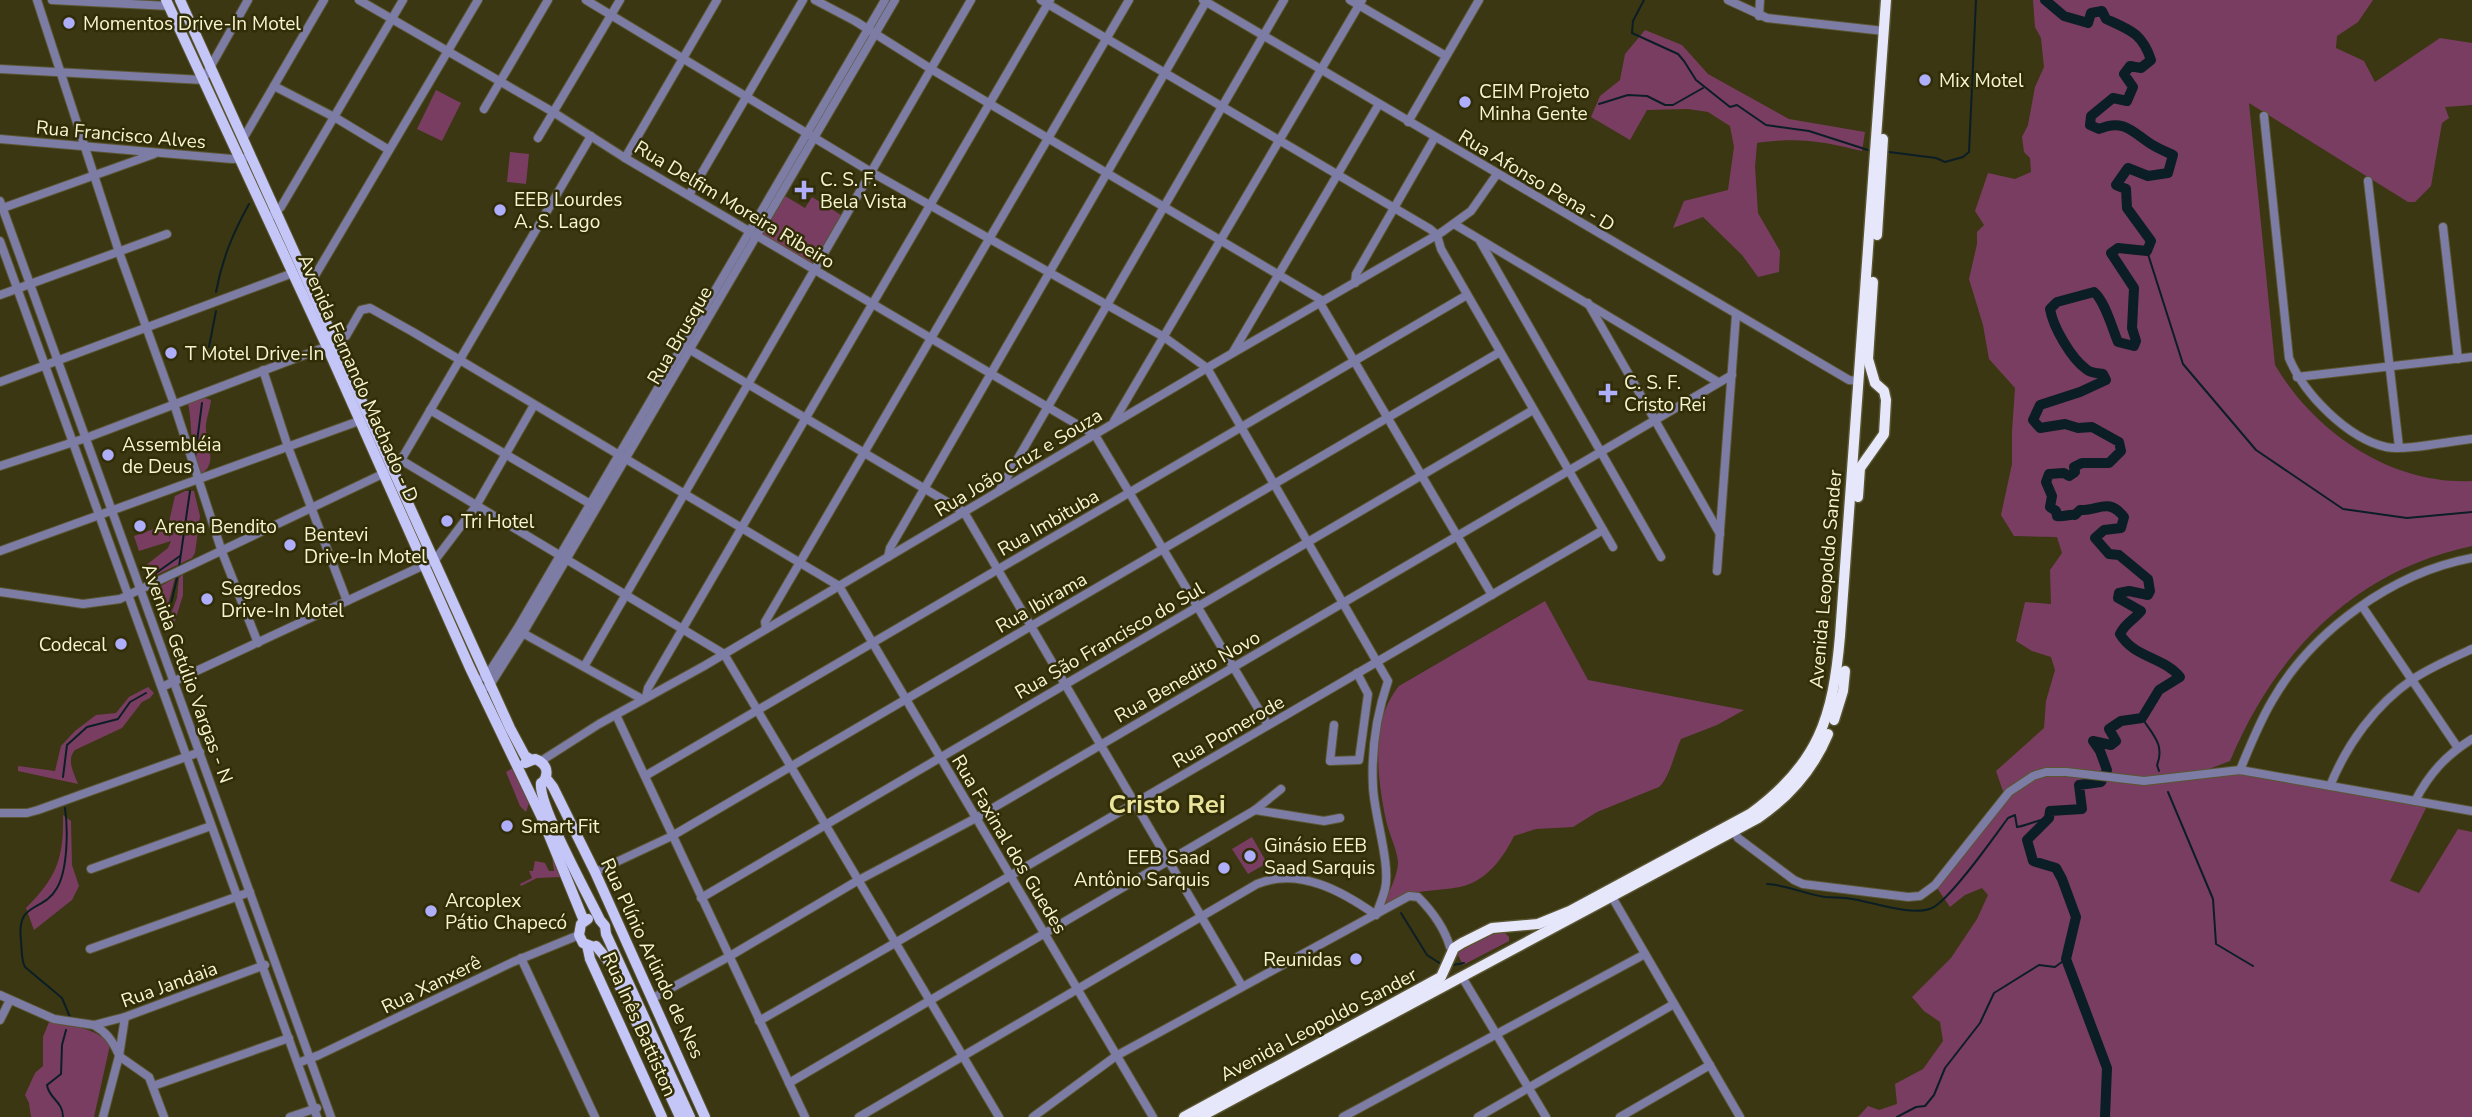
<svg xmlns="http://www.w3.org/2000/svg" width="2472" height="1117" font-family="'Nunito Sans',sans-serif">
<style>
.green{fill:#7a3d62}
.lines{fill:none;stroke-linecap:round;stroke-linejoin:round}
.stream{stroke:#0c1e25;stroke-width:2}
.river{stroke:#0c1e25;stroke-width:10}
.minor-casing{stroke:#595531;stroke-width:10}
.major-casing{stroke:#595531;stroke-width:12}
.highway-casing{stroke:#595531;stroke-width:13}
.minor{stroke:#7c7ca5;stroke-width:8}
.major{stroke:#c5c6f8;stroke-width:10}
.highway{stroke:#e6e7fb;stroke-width:10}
.poi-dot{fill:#afaefa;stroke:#312d06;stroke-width:2.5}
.labels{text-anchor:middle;stroke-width:5;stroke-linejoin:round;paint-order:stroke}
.poi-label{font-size:19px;fill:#f7f4d1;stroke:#312d06;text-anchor:start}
.street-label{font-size:19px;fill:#f7f4d1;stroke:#312d06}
.district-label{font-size:26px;font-weight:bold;fill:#eae49c;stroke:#312d06}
</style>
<rect width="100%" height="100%" fill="#3b3712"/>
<!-- green -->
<g class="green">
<path d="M2033,0H2373L2358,22L2337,36L2336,48L2364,61L2375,82L2440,38L2472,43V105L2445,107L2449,118L2442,123L2431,186L2415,202H2408L2249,103L2275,365C2315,433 2392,485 2472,481V546C2354,571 2276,652 2230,761L2196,774L2240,770L2428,804L2390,881L2419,893L2458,829L2472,832V1117H1858L1868,1106L1879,1110L1897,1104L1895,1084L1923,1069L1943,1041L1940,1022L1924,1011L1912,997L1951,958L1977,919L1988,895L1982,888L1965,895L1950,907L1935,885L2005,797L1996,771L2044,728L2046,701L2055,670L2051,657L2032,651L2016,641L2025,602L2051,604L2050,570L2062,553L2057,537L2014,536L2001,515L2012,464V432L2015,388L1989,359L1983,325L1969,279L1977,244V232L1984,225L1975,211L1988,173L2015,179L2031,172L2030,158L2024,152L2022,137L2028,125L2035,87L2044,67L2041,38L2035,27Z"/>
<path d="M1645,30L1682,45L1708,74L1789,119L1865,132L1862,151C1822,141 1798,137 1757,143L1755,167L1758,213L1780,251L1779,272L1758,277L1742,255L1703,217L1673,228L1684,201L1728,190L1734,147L1730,126L1708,112L1688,109L1647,110L1630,140L1591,117L1600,96L1620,80L1625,54Z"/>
<polygon points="436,90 461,103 442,141 417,129"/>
<polygon points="510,152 529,154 526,184 507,182"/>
<polygon points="785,196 805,208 812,197 841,215 812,264 762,235"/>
<path d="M205,398L211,400C210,410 205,421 206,430C207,445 218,464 201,474C189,453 193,427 188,403Z"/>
<polygon points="185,491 194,491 200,516 195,553 192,558 148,579 145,566 168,548 171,541 139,551 134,536 165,525 170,539 169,522 175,496"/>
<polygon points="183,574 183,595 174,624 164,624 152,591 175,578 164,619 168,622 177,598 179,578"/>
<path d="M1545,601L1588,680L1744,710L1717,725L1681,739C1674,754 1670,777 1659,787L1597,812L1573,827L1536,829L1514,836C1503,858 1487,881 1460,887C1435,892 1408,888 1386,905L1384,903C1389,892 1398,875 1398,862C1397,849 1389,834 1386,820C1377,777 1370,721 1399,686Z"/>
<path d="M148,687L154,693L150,698L142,702L122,728L75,750C66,760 74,773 78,784L18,771V766L55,771L61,746L75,731L96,715L116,713L129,697Z"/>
<polygon points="513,768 529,803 526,812 520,806 506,772"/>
<path d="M63,815L71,821L72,865L79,886L72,900L34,930L26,908C56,878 64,859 63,815Z"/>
<polygon points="1252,837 1267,863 1248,874 1232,849"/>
<polygon points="552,858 562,877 537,878 521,886 520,884 532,878 529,871 533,871 535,861 545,863 549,871 554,871"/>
<path d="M1503,931L1509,937V941L1463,965L1457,953C1470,941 1486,934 1503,931Z"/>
<path d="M49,1022C71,1027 95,1026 110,1045L94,1117H31L29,1103L25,1095L35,1073L43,1066V1037Z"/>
</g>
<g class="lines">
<!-- stream -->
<g class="stream">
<polyline points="1644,0 1633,21 1632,33 1678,54 1684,61 1696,80 1730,107 1737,105 1766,125 1809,131 1868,150"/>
<polyline points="1599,104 1628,95 1647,96 1665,105 1673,105 1703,88"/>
<polyline points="1889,152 1936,158 1945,162 1963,157 1969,152 1976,0"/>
<polyline points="2147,251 2183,364 2256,450 2343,509 2407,518 2472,512"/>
<path d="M216,292C222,259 233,233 249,204"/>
<polyline points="209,347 216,311"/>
<polyline points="195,457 202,403"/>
<polyline points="179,567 190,491"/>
<polyline points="149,578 180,556"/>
<polyline points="167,621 177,578"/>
<path d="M2142,718C2153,735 2165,745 2157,765L2159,771"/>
<polyline points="63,777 67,745 87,727 118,719 130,702 146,693"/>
<polyline points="2168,792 2213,899 2216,944 2253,966"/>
<path d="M65,808C68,829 68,869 57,888C43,913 16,900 21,941C22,950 21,960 25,967L62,998L70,1017"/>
<path d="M1767,884C1787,885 1805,894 1825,897C1834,898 1843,897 1852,899C1873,902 1912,917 1932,908C1950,900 1994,837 2008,818L2015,815L2017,827C2029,825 2037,820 2049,818"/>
<polyline points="1401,913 1427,955 1441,964"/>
<polyline points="1453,965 1464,963"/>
<path d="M63,1117C63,1101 49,1099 47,1085L61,1074L62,1045L66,1030"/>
<polyline points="1897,1117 1916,1107 1925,1106 1934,1095 1945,1068 1980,1023 1994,993 2039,965 2055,967 2066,959"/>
</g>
<!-- river -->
<path class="river" d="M2045,0L2064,16L2088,23L2091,13L2102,11L2106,19C2130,30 2142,33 2151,60L2141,68L2130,66L2124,74L2133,87L2127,101L2113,98L2091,116L2090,125L2099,129C2122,119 2131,130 2148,142C2156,148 2165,151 2173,155L2168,173L2148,176L2128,168L2116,185L2126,189L2127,208L2151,241L2147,251L2118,248L2111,253L2134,288L2132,328L2136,341L2134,346L2118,342C2112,328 2105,301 2094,292L2057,302L2050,309C2053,327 2071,358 2086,369C2090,373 2097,373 2103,374L2106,380L2080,392L2040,405L2033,420L2040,428L2065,424L2078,428L2092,427L2119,442L2121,451L2109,463H2082L2074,467L2075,472L2069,476L2064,473L2049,474L2046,482L2052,496L2050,507L2056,511L2057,516C2064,517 2069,514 2075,515L2080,510C2099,511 2108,497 2124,517L2121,528L2104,530L2095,538L2109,554L2119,555L2148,579L2150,591L2148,595L2129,591L2119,593L2118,598L2141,611C2134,620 2125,623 2120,634C2134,658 2164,657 2180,677L2159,690L2142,718L2121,721L2109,729L2116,741L2111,745L2093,741L2100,751L2107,770L2101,782L2079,785L2082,809L2050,811L2049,818L2027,840L2033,861L2056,868L2062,879L2076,917L2066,959L2107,1068L2105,1117"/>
<!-- minor casing -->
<g class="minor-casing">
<g id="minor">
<polyline points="37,0 119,252 174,404 222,552 258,643"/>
<polyline points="52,0 169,6"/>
<polyline points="359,0 553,112 625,158 1095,435 1268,725"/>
<path d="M586,0L871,172L1164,337L1207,368L1388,681C1376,716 1371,750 1373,787C1374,815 1391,864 1385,889C1383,898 1379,906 1376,915"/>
<polyline points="815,0 855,21 931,69 1323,301"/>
<polyline points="1041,0 1430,229 1437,235"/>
<polyline points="1203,0 1849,380 1858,381"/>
<polyline points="1350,0 1446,56"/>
<polyline points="1728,0 1767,18 1884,31"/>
<polyline points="1759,16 1760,0"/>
<polyline points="0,69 203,80 248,0"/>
<polyline points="274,86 336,118 389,150"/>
<polyline points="484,109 548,0"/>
<path d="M2264,116L2289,358C2304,394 2347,438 2386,447C2406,451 2450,441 2472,439"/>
<polyline points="1408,122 1479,0"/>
<polyline points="538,138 620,0"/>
<polyline points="0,139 232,159 244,158"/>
<polyline points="243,139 324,0"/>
<polyline points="625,158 717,0"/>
<polyline points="2368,181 2399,447"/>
<polyline points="689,195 803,0"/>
<polyline points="0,201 331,1117"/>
<polyline points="0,209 154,154"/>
<polyline points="272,215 281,207 403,0"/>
<polyline points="1454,224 1718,382"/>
<polyline points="2443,227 2458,359"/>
<polyline points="1437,235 1441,249 1613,547"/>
<polyline points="0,241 317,1117"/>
<polyline points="1480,241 1661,557"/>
<polyline points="1355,283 1356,274 1435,137"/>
<polyline points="310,284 478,0"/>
<polyline points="0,295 167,234"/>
<polyline points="1320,303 1492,595"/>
<polyline points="1588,303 1720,534"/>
<polyline points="682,345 964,512 1242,986"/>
<polyline points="1233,352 1379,104"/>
<polyline points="263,370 288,447 347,601"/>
<polyline points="2297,377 2472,357"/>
<polyline points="0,382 293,273"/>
<polyline points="430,410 592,505"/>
<polyline points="1114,421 1362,0"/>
<polyline points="401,460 724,654 999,1117"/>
<polyline points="0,466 86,438 336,343 346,336 361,310 370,308 413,332 839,586 1153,1117"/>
<polyline points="999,491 1284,0"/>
<polyline points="0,551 359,421"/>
<polyline points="888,557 890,548 1207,0"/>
<polyline points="1717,571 1736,315"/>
<polyline points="0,592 83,604 120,599 393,469 401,460 591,136"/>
<polyline points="2362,606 2458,748"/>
<polyline points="766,629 765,622 1129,0"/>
<polyline points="519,631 642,699"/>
<polyline points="585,665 971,0"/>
<polyline points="483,677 490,671 517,629 885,0"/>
<polyline points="162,687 435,560 476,506 534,405"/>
<polyline points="487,687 490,685 523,633 895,0"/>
<polyline points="646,697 648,688 1050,0"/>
<polyline points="616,715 805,1117"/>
<polyline points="1334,725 1330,761 1359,760 1368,694 1357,673"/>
<polyline points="541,761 599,724 704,666 1207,368 1442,232 1471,211 1497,174"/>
<path d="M2240,770C2250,746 2259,723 2272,701C2312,631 2392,573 2472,558"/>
<polyline points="645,776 1467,295"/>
<path d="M2330,786C2347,744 2375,705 2413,679C2431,667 2452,658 2472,649"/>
<path d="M2415,801C2429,774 2446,755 2472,739"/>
<polyline points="1255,810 1324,821 1340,818"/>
<polyline points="0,813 27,813 38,810 200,752"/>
<polyline points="1734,832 1738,838 1794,880 1803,884 1908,897 1920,896 1935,885 2009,792 2033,776 2046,772 2066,772 2144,781 2240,770 2472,811"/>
<polyline points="91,869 211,826"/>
<polyline points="595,872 672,836 1500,352"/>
<polyline points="1612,897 1740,1117"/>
<polyline points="701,898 1533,410"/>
<polyline points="90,949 250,892"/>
<polyline points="521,958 595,1117"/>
<polyline points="1462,977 1546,1117"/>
<polyline points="0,995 54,1019 94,1025 125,1017 265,965"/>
<polyline points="653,998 730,956 857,881 976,818 1732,375"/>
<polyline points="0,1020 10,1000"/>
<polyline points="759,1021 895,943 1603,530"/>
<path d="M94,1025C106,1032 112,1040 118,1053"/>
<polyline points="119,1056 149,1077 164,1117"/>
<polyline points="298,1063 319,1055 513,962 579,935"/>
<polyline points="789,1083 1255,810 1281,789"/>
<polyline points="153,1086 289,1038"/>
<polyline points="103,1117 119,1056 125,1017"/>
<polyline points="290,1117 317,1108"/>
<path d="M859,1117L1257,884C1299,867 1342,891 1376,915"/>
<path d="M1033,1117L1116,1056L1409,896L1418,897C1432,911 1444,927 1450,947L1454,948"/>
<polyline points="1343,1117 1645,954"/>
<polyline points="1478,1117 1674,1004"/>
<polyline points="1620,1117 1710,1065"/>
</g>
</g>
<!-- major casing -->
<g class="major-casing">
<g id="major">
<polyline points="166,0 327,347 470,668 542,818 584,921"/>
<polyline points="180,0 510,728 525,756 530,759"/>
<path d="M525,763L535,759C546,763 550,772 543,782"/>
<polyline points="546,778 553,787 595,872 705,1117"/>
<path d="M541,783C538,805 588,895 600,920L605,926L606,934L690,1117"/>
<polyline points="588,919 581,924 579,935 583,943 591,946"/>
<polyline points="587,945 590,959 662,1117"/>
<polyline points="596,946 607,959 680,1117"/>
</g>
</g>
<!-- highway casing -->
<g class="highway-casing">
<g id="highway">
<polyline points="1877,235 1883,139"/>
<polyline points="1858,497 1860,468 1884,434 1886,400 1884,391 1875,383 1868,359 1873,282"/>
<polyline points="1834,720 1843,691 1845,671"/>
<path d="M1184,1117L1441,977L1454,948L1462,943L1492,928L1538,924L1570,911L1750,814C1819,764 1833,717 1840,636L1886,0"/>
<path d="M1200,1117L1758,818C1789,797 1813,770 1828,734"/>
</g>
</g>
<!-- minor -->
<use href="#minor" class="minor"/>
<!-- major -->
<use href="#major" class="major"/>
<!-- highway -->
<use href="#highway" class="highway"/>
</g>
<!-- markers -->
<g class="poi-dot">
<circle cx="69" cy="23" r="7"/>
<circle cx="1925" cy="80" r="7"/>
<circle cx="1465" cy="102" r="7"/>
<path d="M800.5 179.5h7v7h7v7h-7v7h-7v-7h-7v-7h7z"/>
<circle cx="500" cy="210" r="7"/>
<circle cx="171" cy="353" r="7"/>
<path d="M1604.5 382.5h7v7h7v7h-7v7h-7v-7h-7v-7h7z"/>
<circle cx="108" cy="455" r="7"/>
<circle cx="447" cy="521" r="7"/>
<circle cx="140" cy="526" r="7"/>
<circle cx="290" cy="545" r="7"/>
<circle cx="207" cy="599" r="7"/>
<circle cx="121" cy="644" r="7"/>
<circle cx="507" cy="826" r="7"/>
<circle cx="1250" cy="856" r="7"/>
<circle cx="1224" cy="868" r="7"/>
<circle cx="431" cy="911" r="7"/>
<circle cx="1356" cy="959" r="7"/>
</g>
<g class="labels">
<!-- poi labels -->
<g class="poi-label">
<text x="83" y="30">Momentos Drive-In Motel</text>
<text x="1939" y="87">Mix Motel</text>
<text x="1479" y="98">CEIM Projeto<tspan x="1479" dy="22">Minha Gente</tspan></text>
<text x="820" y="186">C. S. F.<tspan x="820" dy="22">Bela Vista</tspan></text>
<text x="514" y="206">EEB Lourdes<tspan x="514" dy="22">A. S. Lago</tspan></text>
<text x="185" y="360">T Motel Drive-In</text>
<text x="1624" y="389">C. S. F.<tspan x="1624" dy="22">Cristo Rei</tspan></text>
<text x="122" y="451">Assembléia<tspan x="122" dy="22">de Deus</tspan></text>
<text x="461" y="528">Tri Hotel</text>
<text x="154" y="533">Arena Bendito</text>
<text x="304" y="541">Bentevi<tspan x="304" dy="22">Drive-In Motel</tspan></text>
<text x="221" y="595">Segredos<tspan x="221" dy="22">Drive-In Motel</tspan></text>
<text x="107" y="651" text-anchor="end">Codecal</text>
<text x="521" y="833">Smart Fit</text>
<text x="1264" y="852">Ginásio EEB<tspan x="1264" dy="22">Saad Sarquis</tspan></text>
<text x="1210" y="864" text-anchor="end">EEB Saad<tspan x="1210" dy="22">Antônio Sarquis</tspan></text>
<text x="445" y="907">Arcoplex<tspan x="445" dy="22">Pátio Chapecó</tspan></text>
<text x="1342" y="966" text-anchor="end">Reunidas</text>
</g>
<!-- street labels -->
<g class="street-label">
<text transform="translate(121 134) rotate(5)" y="7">Rua Francisco Alves</text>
<text transform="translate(1537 180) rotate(31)" y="7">Rua Afonso Pena - D</text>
<text transform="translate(735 204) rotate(31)" y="7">Rua Delfim Moreira Ribeiro</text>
<text transform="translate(679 335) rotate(-60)" y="7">Rua Brusque</text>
<text transform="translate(359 378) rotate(66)" y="7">Avenida Fernando Machado - D</text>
<text transform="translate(1018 462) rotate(-31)" y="7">Rua João Cruz e Souza</text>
<text transform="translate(1048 522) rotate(-30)" y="7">Rua Imbituba</text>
<text transform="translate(1825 579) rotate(-85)" y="7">Avenida Leopoldo Sander</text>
<text transform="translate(1041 602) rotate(-30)" y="7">Rua Ibirama</text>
<text transform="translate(1109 640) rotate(-30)" y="7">Rua São Francisco do Sul</text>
<text transform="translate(188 673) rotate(70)" y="7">Avenida Getúlio Vargas - N</text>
<text transform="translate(1187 676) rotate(-30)" y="7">Rua Benedito Novo</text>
<text transform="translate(1228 731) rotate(-30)" y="7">Rua Pomerode</text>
<text transform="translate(1010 844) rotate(59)" y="7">Rua Faxinal dos Guedes</text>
<text transform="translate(653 958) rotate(65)" y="7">Rua Plínio Arlindo de Nes</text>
<text transform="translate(169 984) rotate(-20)" y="7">Rua Jandaia</text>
<text transform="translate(431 984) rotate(-26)" y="7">Rua Xanxerê</text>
<text transform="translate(640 1024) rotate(66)" y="7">Rua Inês Battiston</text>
<text transform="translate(1318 1024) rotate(-28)" y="7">Avenida Leopoldo Sander</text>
</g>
<!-- district labels -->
<g class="district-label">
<text x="1167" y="813">Cristo Rei</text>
</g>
</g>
</svg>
